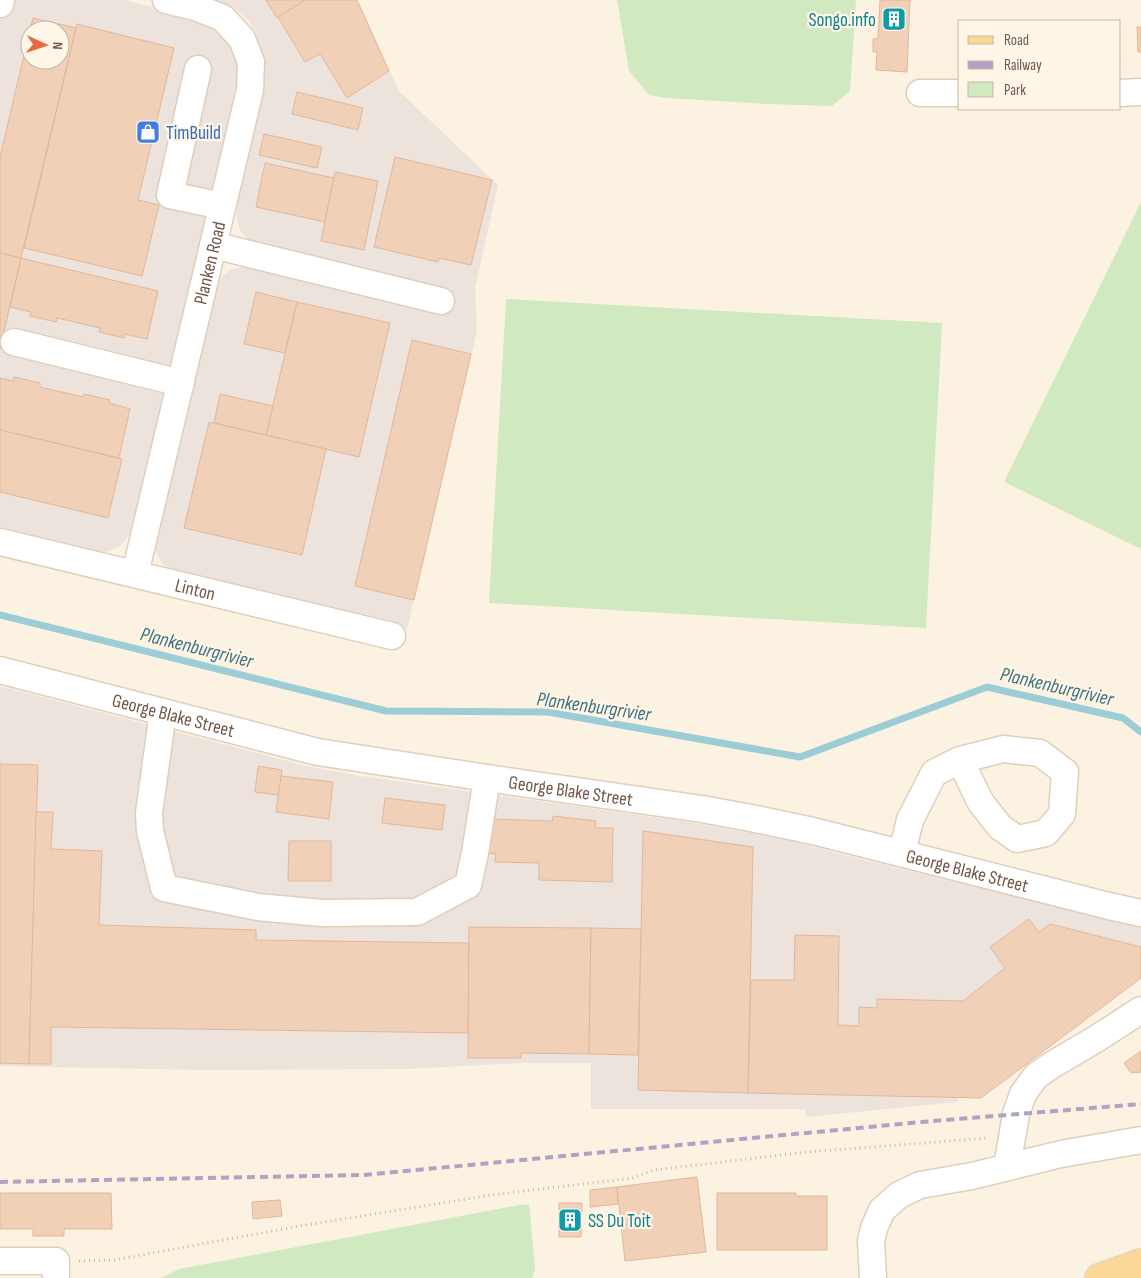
<svg xmlns="http://www.w3.org/2000/svg" width="1141" height="1278" font-family="'Sofia Sans Condensed',sans-serif">
<style>
.industrial{fill:#ebe3dc;fill-rule:evenodd}
.green{fill:#d0e9c0}
.lines{fill:none;stroke-linecap:round;stroke-linejoin:round}
.stream{stroke:#9ccdd7;stroke-width:7}
.building{fill:#f1d0b8;stroke:#e4b699}
.minor-casing{stroke:#e0cebd;stroke-width:29}
.major-casing{stroke:#dbd4cf;stroke-width:30}
.path{stroke:#d6b39c;stroke-width:3;stroke-dasharray:1 4;stroke-linecap:butt}
.minor{stroke:#fff;stroke-width:26}
.major{stroke:#fbd798;stroke-width:28}
.rail{stroke:#b4a0c5;stroke-width:4;stroke-dasharray:8 5;stroke-linecap:butt}
.labels{text-anchor:middle;stroke-width:4.5;stroke-linejoin:round;paint-order:stroke}
.culture-label{font-size:19px;fill:#0d838f;stroke:#fff6e7;text-anchor:end}
.shop-label{font-size:19px;fill:#366cbe;stroke:#fff6e7;text-anchor:start}
.street-label{font-size:19px;fill:#735848;stroke:#fff6e7}
.water-label{font-size:20px;font-style:italic;fill:#3f7480;stroke:#fff6e7}
</style>
<rect width="100%" height="100%" fill="#fcf2e1"/>
<!-- industrial -->
<g class="industrial">
<path d="M0,0H124L202,19L213,23L234,46L238,63L239,70L237,90L133,528L126,539L119,547L109,551L102,552L90,551L0,530ZM30,30H60V60H30Z"/>
<polygon points="206,0 357,0 399,91 498,185 475,288 477,331 407,629 173,572 161,562 155,548 155,540 217,284 224,275 231,270 242,267 252,267 259,246 248,240 241,232 237,220 236,208 242,169 263,65 260,45 255,31 246,18 232,6"/>
<polygon points="0,686 307,766 354,775 681,821 776,837 860,859 1141,928 1141,978 957,1097 957,1102 806,1117 805,1109 591,1109 591,1063 520,1063 408,1069 203,1070 0,1066"/>
</g>
<!-- green -->
<g class="green">
<polygon points="617,0 856,0 850,91 832,106 767,104 667,98 649,95 629,71"/>
<polygon points="1141,202 1141,549 1004,482"/>
<polygon points="506,299 942,323 926,628 489,603"/>
<polygon points="525,1204 529,1205 530,1212 535,1269 532,1278 161,1278 179,1269"/>
</g>
<g class="lines">
<!-- stream -->
<polyline class="stream" points="0,615 386,711 548,712 800,757 987,687 1123,718 1141,732"/>
</g>
<!-- building -->
<g class="building">
<polygon points="266,0 305,0 277,18"/>
<polygon points="305,0 357,0 389,71 347,98 320,54 305,62 278,17"/>
<polygon points="880,0 910,0 907,72 876,70 877,52 873,52 873,39 878,38"/>
<polygon points="33,18 76,28 21,258 0,253 0,157 30,30 30,60 60,60 60,30 30,30"/>
<polygon points="77,24 174,48 138,200 159,205 142,276 24,248"/>
<polygon points="1137,27 1141,27 1141,52 1138,52"/>
<polygon points="297,92 363,108 358,130 292,114"/>
<polygon points="264,134 322,147 317,168 259,155"/>
<polygon points="395,157 492,180 471,265 439,258 438,262 374,247"/>
<polygon points="265,163 334,178 325,222 256,207"/>
<polygon points="335,172 378,181 364,250 321,241"/>
<polygon points="0,253 21,258 0,349"/>
<polygon points="21,258 158,291 147,339 125,334 124,338 99,332 100,328 57,318 56,322 30,316 31,312 10,307"/>
<polygon points="256,292 297,302 285,353 244,344"/>
<polygon points="297,302 390,323 359,457 266,435"/>
<polygon points="412,340 471,354 414,600 355,586"/>
<polygon points="14,377 40,383 40,387 83,397 84,394 110,400 109,403 130,409 119,458 0,430 0,378 13,381"/>
<polygon points="220,394 273,406 266,435 214,423"/>
<polygon points="209,422 326,449 302,555 184,528"/>
<polygon points="0,430 122,459 108,518 0,492"/>
<polygon points="0,764 38,765 29,1064 0,1063"/>
<polygon points="258,766 282,770 279,795 255,792"/>
<polygon points="281,776 333,782 329,819 276,812"/>
<polygon points="385,798 445,805 442,830 382,823"/>
<polygon points="36,812 53,812 51,849 102,851 99,925 256,930 256,940 469,943 468,1033 51,1027 51,1064 29,1064"/>
<polygon points="553,816 596,821 595,828 613,828 612,882 539,880 539,863 495,862 496,854 487,853 490,819 552,821"/>
<polygon points="643,831 753,847 748,1093 638,1090"/>
<polygon points="289,841 331,841 331,881 288,881"/>
<polygon points="1029,919 1039,932 1050,924 1141,947 1141,978 981,1098 748,1093 751,980 794,980 795,935 839,936 838,1025 859,1026 859,1007 877,1008 877,999 963,1001 1005,968 990,947"/>
<polygon points="469,927 591,928 589,1054 521,1053 521,1058 468,1058"/>
<polygon points="591,928 641,929 638,1055 589,1054"/>
<polygon points="1141,1051 1141,1072 1131,1073 1124,1063"/>
<polygon points="697,1177 706,1252 625,1261 617,1187"/>
<polygon points="617,1187 618,1204 590,1207 590,1190"/>
<polygon points="0,1193 111,1193 112,1229 64,1229 64,1236 33,1236 33,1229 0,1229"/>
<polygon points="717,1193 796,1193 796,1196 827,1196 827,1250 717,1250"/>
<polygon points="280,1200 282,1216 253,1219 252,1202"/>
<polygon points="559,1203 582,1203 581,1237 559,1237"/>
</g>
<g class="lines">
<!-- minor casing -->
<g class="minor-casing">
<g id="minor">
<polyline points="0,4 1,0"/>
<polyline points="198,69 170,195 222,206"/>
<polyline points="920,93 960,93"/>
<polyline points="1120,93 1141,92"/>
<polyline points="213,245 441,301"/>
<polyline points="14,342 181,383"/>
<path id="s1" d="M0,542L392,636"/>
<path id="s2" d="M135,574L250,90L251,62L242,39L223,18L195,7L166,0"/>
<path id="s3" d="M0,670L318,752L487,778L702,809L751,818L813,831L1109,906L1141,913"/>
<polyline points="163,712 149,813 150,831 164,888 258,907 322,913 417,912 468,885 475,853 487,778"/>
<polyline points="902,853 910,820 934,773 960,760 1003,749 1040,753 1065,772 1062,814 1046,833 1017,839 1000,827 981,803 960,760"/>
<polyline points="1007,1167 1016,1114 1023,1094 1036,1076 1052,1065 1096,1039 1141,1010"/>
<polyline points="0,1261 56,1261 56,1278"/>
<polyline points="873,1278 871,1241 874,1228 882,1210 899,1195 920,1185 972,1176 1061,1154 1141,1140"/>
</g>
</g>
<!-- major casing -->
<g class="major-casing">
<polyline id="major" points="1099,1278 1141,1263"/>
</g>
<!-- path -->
<polyline class="path" points="79,1261 114,1260 300,1226 491,1195 633,1178 654,1170 807,1152 988,1138"/>
<!-- minor -->
<use href="#minor" class="minor"/>
<!-- major -->
<use href="#major" class="major"/>
<!-- rail -->
<polyline class="rail" points="0,1182 364,1175 921,1122 1141,1104"/>
</g>
<!-- icons -->
<defs>
<g id="building-square" transform="scale(1.25)"><rect x="-9" y="-9" width="18" height="18" rx="4" fill="#0f9aa8" stroke="#fff6e7"/><path d="M-4-6H4V6H1V3H-1V6H-4ZM-2.5-4.3h1.7v1.8h-1.7ZM.8-4.3h1.7v1.8H.8ZM-2.5-1h1.7V.8h-1.7ZM.8-1h1.7V.8H.8Z" fill="#fff"/></g>
<g id="shop-square" transform="scale(1.25)"><rect x="-9" y="-9" width="18" height="18" rx="4" fill="#3f7fe0" stroke="#fff6e7"/><path d="M-5-2.5h2.3a2.7 3.5 0 0 1 5.4 0H5L5.5 6h-11ZM-1.5-2.5h3a1.5 2.3 0 0 0-3 0Z" fill="#fff"/></g>
</defs>
<g fill-rule="evenodd">
<use href="#building-square" x="894" y="19"/>
<use href="#shop-square" x="148" y="132"/>
<use href="#building-square" x="570" y="1220"/>
</g>
<g class="labels">
<!-- culture labels -->
<g class="culture-label">
<text x="876" y="26">Songo.info</text>
<text x="588" y="1227" text-anchor="start">SS Du Toit</text>
</g>
<!-- shop labels -->
<g class="shop-label">
<text x="166" y="139">TimBuild</text>
</g>
<!-- street labels -->
<g class="street-label">
<text dy="7" stroke="none"><textPath href="#s2" startOffset="320">Planken Road</textPath></text>
<text dy="7" stroke="none"><textPath href="#s1" startOffset="201">Linton</textPath></text>
<text dy="7" stroke="none"><textPath href="#s3" startOffset="179">George Blake Street</textPath></text>
<text dy="7" stroke="none"><textPath href="#s3" startOffset="584">George Blake Street</textPath></text>
<text dy="7" stroke="none"><textPath href="#s3" startOffset="989">George Blake Street</textPath></text>
</g>
<!-- water labels -->
<g class="water-label">
<text transform="translate(197 647) rotate(14)" y="7">Plankenburgrivier</text>
<text transform="translate(1057 686) rotate(13)" y="7">Plankenburgrivier</text>
<text transform="translate(594 706) rotate(8)" y="7">Plankenburgrivier</text>
</g>
</g>
<!-- legend -->
<rect x="958" y="20" width="162" height="90" fill="#fff6e7" stroke="#c7b7a7"/>
<rect x="968" y="36" width="25" height="8" fill="#fbd798" stroke="#c7b7a7"/>
<text x="1004" y="45" font-size="15" fill="#735848">Road</text>
<rect x="968" y="61" width="25" height="8" fill="#b4a0c5" stroke="#c7b7a7"/>
<text x="1004" y="70" font-size="15" fill="#735848">Railway</text>
<rect x="968" y="82" width="25" height="15" fill="#d0e9c0" stroke="#c7b7a7"/>
<text x="1004" y="95" font-size="15" fill="#735848">Park</text>
<!-- north arrow -->
<g transform="translate(45 45) rotate(93)"><circle r="24" fill="#fff6e7" stroke="#c7b7a7"/>
<path d="M0-4L9 19L0 12L-9 19Z" fill="#e76a45"/>
<text y="-8" font-size="14" font-weight="bold" text-anchor="middle" fill="#735848">N</text>
</g>
</svg>
